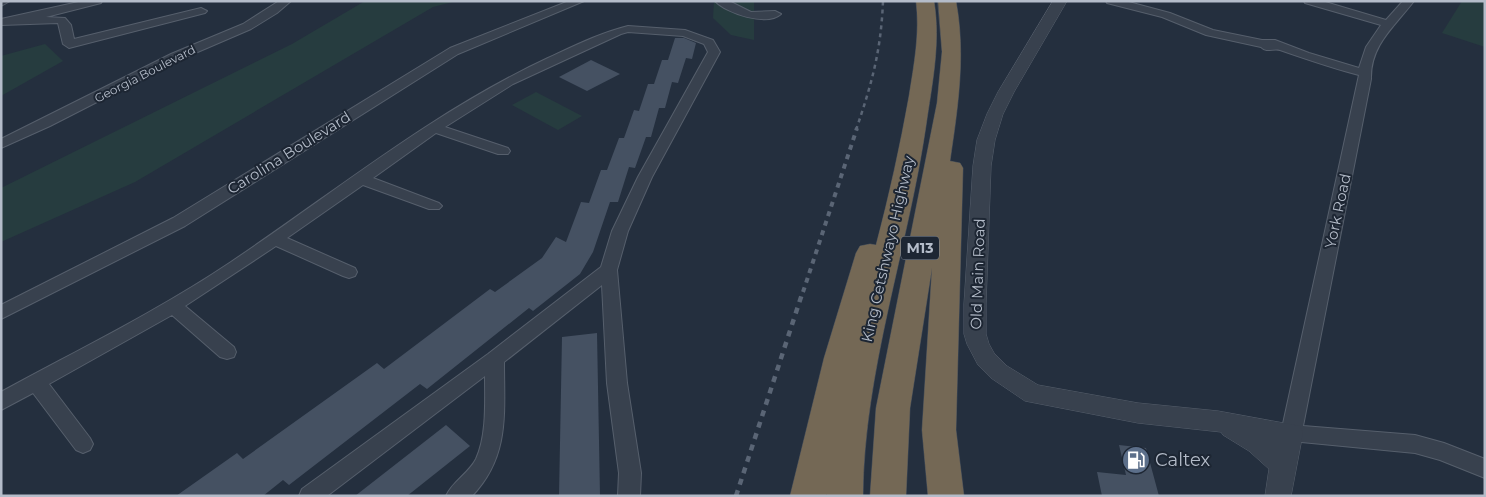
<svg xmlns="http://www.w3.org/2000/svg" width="1486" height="497" font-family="Montserrat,sans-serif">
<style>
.green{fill:#263c3f}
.building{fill:#455162}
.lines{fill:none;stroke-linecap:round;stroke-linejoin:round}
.minor-casing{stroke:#565f6c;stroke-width:2}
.tertiary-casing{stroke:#565f6c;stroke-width:1}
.motorway-casing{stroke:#434c59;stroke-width:1}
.minor{fill:#38414e;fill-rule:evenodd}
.tertiary{fill:#38414e;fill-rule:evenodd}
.motorway{fill:#746855;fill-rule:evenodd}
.rail-far2{stroke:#5a6575;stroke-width:2.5;stroke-dasharray:4 4;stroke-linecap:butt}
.rail-far1{stroke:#5a6575;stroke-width:4;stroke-dasharray:5 5;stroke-linecap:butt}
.rail{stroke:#5a6575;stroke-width:4.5;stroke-dasharray:6 6;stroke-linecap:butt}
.labels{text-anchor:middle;stroke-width:4;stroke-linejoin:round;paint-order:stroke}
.far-street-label{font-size:12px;fill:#b4bcc9;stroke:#1d2633}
.shield{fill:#1d2633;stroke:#878f9c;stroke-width:1}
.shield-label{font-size:14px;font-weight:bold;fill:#b4bcc9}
.street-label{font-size:15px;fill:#b4bcc9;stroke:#1d2633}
.near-poi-label{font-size:18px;fill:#b4bcc9;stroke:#1d2633;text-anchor:start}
</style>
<rect width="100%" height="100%" fill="#242f3e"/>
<!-- green -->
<g class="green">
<polygon points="365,1 457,1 433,7 135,182 1,242 1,188 292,44"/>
<polygon points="714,1 754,1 754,40 731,35 713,18"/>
<polygon points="1462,1 1485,1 1485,47 1442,33"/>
<polygon points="45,44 63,61 1,96 1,56"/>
<polygon points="536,92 582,116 558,130 512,105"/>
</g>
<!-- building -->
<g class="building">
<polygon points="675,38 684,38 696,43 692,59 686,58 678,83 672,82 665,108 659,108 651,137 646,137 635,168 629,167 618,202 610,202 593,252 580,274 533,311 529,308 427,389 420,384 289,485 283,480 263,496 176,496 237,453 243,459 377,363 384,369 490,289 495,292 542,258 556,237 566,242 581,202 589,203 601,170 607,170 619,138 624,138 634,110 639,111 648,84 654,84 662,60 668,60"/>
<polygon points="591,60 620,74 587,91 559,77"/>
<polygon points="597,333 600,496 559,496 562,337"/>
<polygon points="446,425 470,446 407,496 355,496"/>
<polygon points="1119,445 1146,448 1159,496 1102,496 1097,472 1126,475"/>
</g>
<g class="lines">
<!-- minor casing -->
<g class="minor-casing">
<g id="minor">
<polygon points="1,1 10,1 1,6"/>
<polygon points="83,1 102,1 101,3 46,17 65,18 71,25 74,39 201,8 207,11 205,13 69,48 63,44 58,23 1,25 1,19"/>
<polygon points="279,1 291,1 277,13 251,29 179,60 50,126 1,148 1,139 171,54 243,24"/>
<polygon points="569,1 584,1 458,54 185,226 1,319 1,305 173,218 450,48"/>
<path d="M715,1H729L751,12L775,11L781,14C767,27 726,13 715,1Z"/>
<path d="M1106,1H1125L1170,13L1213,30L1262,40H1275L1309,53L1359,68L1366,47L1381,25L1305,3L1304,1H1322L1386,20L1403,1H1414C1395,26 1370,45 1371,79L1303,426L1415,435L1444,443L1485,459V478L1440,460L1415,453L1291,441L1284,439L1281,433L1359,75C1332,68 1306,59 1280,50C1273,48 1267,53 1261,47L1206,35L1162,17L1107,3Z"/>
<path d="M628,26L685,30L713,40L720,52L652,177L628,231L617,270L627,383L641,473L640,496H618L619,473L607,383L602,285L504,362C504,413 510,456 472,496H446C453,481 469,473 476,459C487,435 485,402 485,376L327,496H299L302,489L488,354L601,267L612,231L638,177L708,52L704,44L683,36L628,32L621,34L513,84L445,127L508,148L510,151L508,154H498L436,133L373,178L439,203L442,206L439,209H429L363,185L287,238L355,268L357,272L355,276L349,278L343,276L276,246L185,306L234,347L236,352L234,357L227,359L220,357L172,315L49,384L90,438L93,444L90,450L83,453L76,450L33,393L1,410V392C78,350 158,311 231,262C335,192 434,111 548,58C574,46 600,33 628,26Z"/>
</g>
</g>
<!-- tertiary casing -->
<g class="tertiary-casing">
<polygon id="tertiary" points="1053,1 1067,1 1014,92 1003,114 995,140 991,166 986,304 986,334 989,344 994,353 1007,366 1038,385 1138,403 1218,411 1300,426 1303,433 1291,496 1265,496 1269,469 1249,451 1223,435 1221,432 1138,423 1025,401 991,378 978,365 967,344 964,334 964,304 973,166 977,140 987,114 998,92"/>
</g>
<!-- motorway casing -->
<g class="motorway-casing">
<g id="motorway">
<path d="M916,1H934C941,43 932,84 926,126C908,249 864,370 863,496H827V494L826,496H790L824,358L856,253L860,246L870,244L876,245C889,196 900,146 909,96C914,64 920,34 916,1Z"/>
<path d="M938,1H956C966,55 958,107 950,161L960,163L963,168L956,430L964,496H928L922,430L932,268L910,408L906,496H870L876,408L937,103L942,52Z"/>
</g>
</g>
<!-- minor -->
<use href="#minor" class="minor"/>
<!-- tertiary -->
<use href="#tertiary" class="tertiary"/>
<!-- motorway -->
<use href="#motorway" class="motorway"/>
<!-- rail-far2 -->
<path class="rail-far2" d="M856,130C872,83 881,51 883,1"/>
<!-- rail-far1 -->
<polyline class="rail-far1" points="803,292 857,128"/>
<!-- rail -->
<polyline class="rail" points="736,496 803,291"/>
</g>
<!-- icons -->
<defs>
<g id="fuel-disc" transform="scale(1.4375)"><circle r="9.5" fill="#5c6f8a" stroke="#1d2633"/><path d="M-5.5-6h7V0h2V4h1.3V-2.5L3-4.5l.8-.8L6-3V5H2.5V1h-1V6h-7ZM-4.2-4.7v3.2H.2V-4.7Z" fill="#fff"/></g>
</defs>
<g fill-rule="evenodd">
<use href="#fuel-disc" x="1136" y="460"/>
</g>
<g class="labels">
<!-- far-street labels -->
<g class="far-street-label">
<text transform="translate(145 74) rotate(-27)" y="4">Georgia Boulevard</text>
</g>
<!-- shield labels -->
<rect class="shield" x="901" y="236.5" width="38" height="23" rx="4"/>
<g class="shield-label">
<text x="920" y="253">M13</text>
</g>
<!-- street labels -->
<g class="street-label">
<text transform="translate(289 153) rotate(-32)" y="5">Carolina Boulevard</text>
<text transform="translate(1338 211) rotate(-78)" y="5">York Road</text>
<text transform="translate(888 249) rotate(-77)" y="5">King Cetshwayo Highway</text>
<text transform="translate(978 274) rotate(-88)" y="5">Old Main Road</text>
</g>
<!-- near-poi labels -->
<g class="near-poi-label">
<text x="1155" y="466">Caltex</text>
</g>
</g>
<!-- border -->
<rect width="1486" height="497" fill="none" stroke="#b4bcc9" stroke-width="5"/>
</svg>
